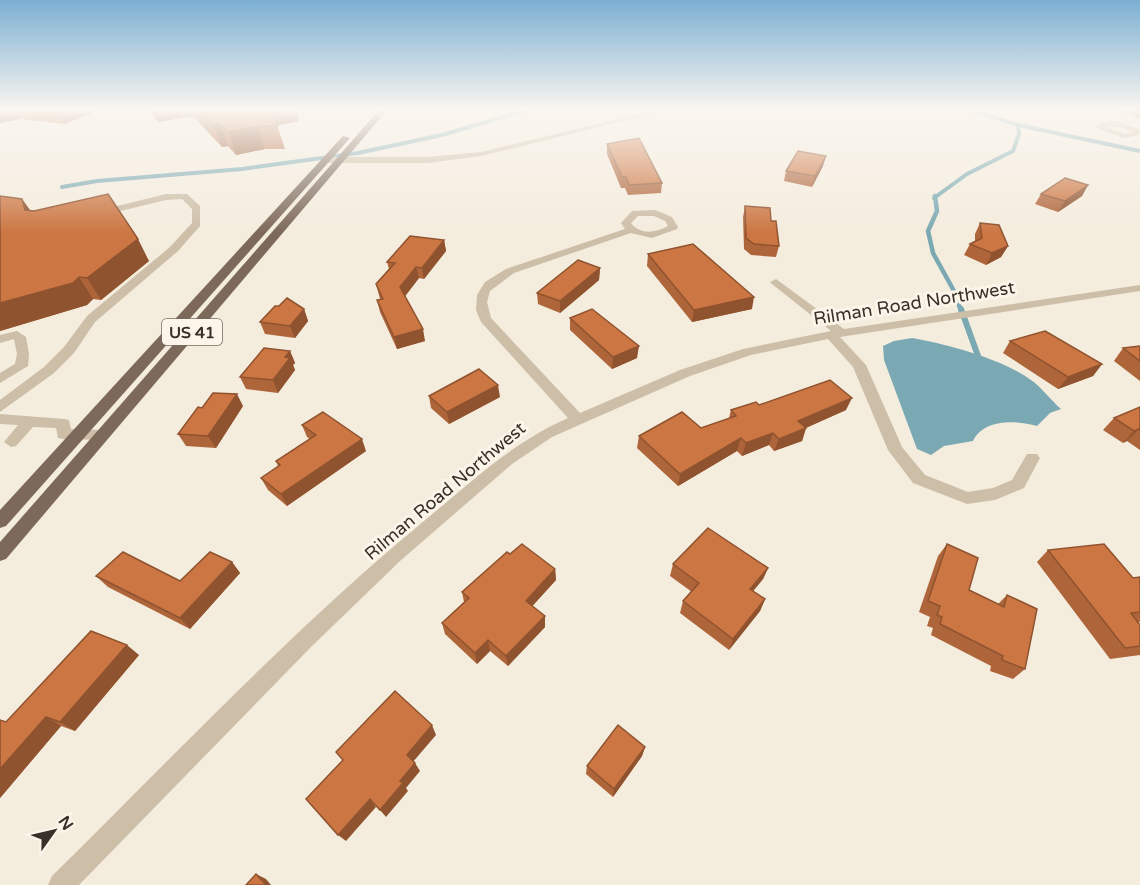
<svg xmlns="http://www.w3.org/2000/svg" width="1140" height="885" font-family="'Varela Round',sans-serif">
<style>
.water{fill:#7ba9b3}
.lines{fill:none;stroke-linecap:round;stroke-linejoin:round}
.stream-far2{stroke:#7ba9b3;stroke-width:4}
.stream-far1{stroke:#7ba9b3;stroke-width:4.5}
.stream{stroke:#7ba9b3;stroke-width:6}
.minor{fill:#cdbea8;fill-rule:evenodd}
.major{fill:#7c6959;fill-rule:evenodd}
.wall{fill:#af653a}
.shaded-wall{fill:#8f532f}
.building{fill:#cc7643;stroke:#8f532f;stroke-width:1.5}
.labels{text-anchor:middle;stroke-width:6;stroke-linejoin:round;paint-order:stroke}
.shield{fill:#fbf5ea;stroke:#736b63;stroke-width:1.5}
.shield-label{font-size:16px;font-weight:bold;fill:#393029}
.street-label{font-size:18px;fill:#393029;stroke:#fbf5ea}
</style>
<rect width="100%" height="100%" fill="#f4ecdd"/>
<!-- water -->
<path class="water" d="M912,338C946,344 1003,359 1031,380C1039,385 1052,401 1061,409L1050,413L1037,426C1015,420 984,419 973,441L944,446L931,455L917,449L884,360L883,346L894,341Z"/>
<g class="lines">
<!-- stream-far2 -->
<g class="stream-far2">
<polyline points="968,109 1018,125 1140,151"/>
<polyline points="62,187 97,181 242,169 358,153 442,135 530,109"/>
<polyline points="934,198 967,174 1013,151 1019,134 1018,125"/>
</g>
<!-- stream-far1 -->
<polyline class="stream-far1" points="935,196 937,211 928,231 933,253 954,291 961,311"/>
<!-- stream -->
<polyline class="stream" points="961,309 978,356"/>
<!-- minor -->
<g class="minor">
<polygon points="661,109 673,109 481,156 428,163 326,163 322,160 326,157 428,157 481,152"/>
<path d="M1114,121L1139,129L1140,135L1123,138L1095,127L1101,123ZM1106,127H1120L1133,132L1124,134Z"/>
<polygon points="166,194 187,194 200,206 200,226 178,251 95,322 74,353 54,373 0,412 0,400 44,367 64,347 87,316 170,247 192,223 192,209 182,199 166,200 100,216 97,215 97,211"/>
<path d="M655,210L672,217L678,227L677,229L652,238L631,233L514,273L490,291L487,302L491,318L580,413L680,370L743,349L831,331L772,284L770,282L776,279L844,329L1140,285V291L840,337L866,365L902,447L925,475L968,492L993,488L1012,480L1027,454H1037L1040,458L1024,488L995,500L967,504L913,483L888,450L853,367L828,339L751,355L690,376L552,437L512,464L400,561L311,647L79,885H48L52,876C174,756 292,630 424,521C470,483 513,442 568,418L481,322L476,310L477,295L485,282L506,269L625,229L621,223L632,211ZM638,216H654L665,221L668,226C656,233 640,235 631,223Z"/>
<polygon points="17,331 26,337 29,354 28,366 0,383 0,373 15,364 17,354 14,339 0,343 0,335"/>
<polygon points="0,414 64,419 69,420 71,429 103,430 110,435 103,440 63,439 58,438 56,428 33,427 16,446 11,447 4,442 18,425 0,424"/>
</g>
<!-- major -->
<g class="major">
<polygon points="380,109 388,109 6,559 0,561 0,542"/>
<polygon points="343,136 350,138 6,526 0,528 0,510"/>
</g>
</g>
<!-- wall -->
<g class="wall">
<polygon points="0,109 103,109 64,124 21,119"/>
<polygon points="149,109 296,109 299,121 277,125 285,149 265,149 236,155 228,146 222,147 193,116 158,122"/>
<polygon points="1073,109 1140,109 1140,118 1118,110 1073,112"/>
<polygon points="607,144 662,183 661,193 628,195 625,188 621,188 607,154"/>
<polygon points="823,166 812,187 784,181 786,171"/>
<polygon points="1088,185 1082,196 1058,212 1035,204 1041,194"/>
<polygon points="0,196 22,199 30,210 149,261 101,300 93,299 87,305 0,331"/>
<polygon points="745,206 771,221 779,246 776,257 751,255 744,249 743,217"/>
<polygon points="980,223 1008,246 1001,257 986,265 964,255 970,244 975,241 975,234"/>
<polygon points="444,240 446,251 424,279 419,278 405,296 425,341 397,349 380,312 377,300 380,299 376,284 389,269 387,262"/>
<polygon points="648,254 752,309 692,322 647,266"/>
<polygon points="600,268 599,280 560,313 538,304 537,293"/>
<polygon points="304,309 308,321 295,338 265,334 260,322"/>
<polygon points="570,318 637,358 612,369 570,330"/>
<polygon points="1010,341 1102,364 1093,376 1058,389 1003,353"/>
<polygon points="1140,346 1140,381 1114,361 1123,348"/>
<polygon points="290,351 295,363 293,365 295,370 278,393 246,389 240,377"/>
<polygon points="429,396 500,397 449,424 431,408"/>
<polygon points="759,405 846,410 806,428 802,441 774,451 769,445 742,456 737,451 678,486 637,448 639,436 701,428 729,418 731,410"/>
<polygon points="243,406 216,448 186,446 178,434"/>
<polygon points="1140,407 1140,450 1127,441 1123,443 1103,430 1114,418"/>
<polygon points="302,425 366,451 287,506 268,490 261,478 278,466 276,461 310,439 307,437"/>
<polygon points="947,544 969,590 998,604 1007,595 1025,669 1013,679 990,671 991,666 931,635 933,628 927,626 930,617 919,612 938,556"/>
<polygon points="1048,550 1133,578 1140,577 1140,622 1138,622 1140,625 1140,655 1110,659 1037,562"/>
<polygon points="510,554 555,569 556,580 532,606 545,627 508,666 490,651 477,664 445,634 442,623 464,602 462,592"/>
<polygon points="232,562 240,573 190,629 108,587 96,576 180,581"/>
<polygon points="673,564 768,568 763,579 753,591 765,599 760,611 729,650 680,613 683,601 692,592 670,576"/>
<polygon points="139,655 75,731 61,726 0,798 0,720 6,722"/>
<polygon points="645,747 642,756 613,797 586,774 587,766"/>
</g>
<!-- shaded-wall -->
<g class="shaded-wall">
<polygon points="0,109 15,109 21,119 0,123"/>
<polygon points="55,109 103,109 64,124"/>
<polygon points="152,109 190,109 193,116 158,122"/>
<polygon points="269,109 296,109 299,121 274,126"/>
<polygon points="219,123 228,146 222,147 213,124"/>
<polygon points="257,126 265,149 236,155 228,132"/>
<polygon points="826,156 823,166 812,187 815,176"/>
<polygon points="1088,185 1082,196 1058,212 1065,201"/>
<polygon points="22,199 36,219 25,210"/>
<polygon points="138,239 149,261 101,300 87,278"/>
<polygon points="444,240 446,251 424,279 422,268"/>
<polygon points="1008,246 1001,257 986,265 992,253"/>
<polygon points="416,267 419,278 403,299 400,287"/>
<polygon points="600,268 599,280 560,313 560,301"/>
<polygon points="79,277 93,299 87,305 0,331 0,303"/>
<polygon points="754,297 752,309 692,322 694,310"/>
<polygon points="304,309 308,321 295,338 290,326"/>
<polygon points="423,329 425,341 397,349 394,337"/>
<polygon points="639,346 637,358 612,369 613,357"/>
<polygon points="290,351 295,363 293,365 295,370 278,393 273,380 285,357"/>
<polygon points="1102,364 1093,376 1058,389 1068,377"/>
<polygon points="498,385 500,397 449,424 447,412"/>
<polygon points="237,394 243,406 216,448 208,436"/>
<polygon points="852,398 846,410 794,433 798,421"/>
<polygon points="806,428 802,441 774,451 779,439"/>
<polygon points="1139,429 1127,441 1123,443 1134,431"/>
<polygon points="773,433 769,445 742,456 746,443"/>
<polygon points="741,438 737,451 678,486 680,474"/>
<polygon points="362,439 366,451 287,506 281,494"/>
<polygon points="232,562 240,573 190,629 180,618"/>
<polygon points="768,568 763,579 745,601 750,589"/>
<polygon points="555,569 556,580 527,612 526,601"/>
<polygon points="765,599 760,611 729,650 733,639"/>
<polygon points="545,616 545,627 508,666 506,656"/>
<polygon points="488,640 490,651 477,664 475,653"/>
<polygon points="127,645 139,655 75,731 60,722"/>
<polygon points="46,717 61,726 0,798 0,769"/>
<polygon points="432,725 436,735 412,763 407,755"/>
<polygon points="645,747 642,756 613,797 614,789"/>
<polygon points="415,763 420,771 406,788 408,791 386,817 380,810 400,781"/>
<polygon points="370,799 376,807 346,841 338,835"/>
<polygon points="256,874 266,879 271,885 266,885"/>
</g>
<!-- building -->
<g class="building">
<polygon points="198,109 270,109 278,126 257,126 228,132 219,123 213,124"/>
<polygon points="639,138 662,183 629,185 626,177 622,177 607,144"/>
<polygon points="798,151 826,156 815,176 786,171"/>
<polygon points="1065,178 1088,185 1065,201 1041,194"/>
<polygon points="108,194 138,239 87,278 79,277 73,283 0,303 0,196 22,199 25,210 34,211"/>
<polygon points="745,206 770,208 771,221 776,221 779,246 754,244 746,238"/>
<polygon points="980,223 999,225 1008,246 992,253 970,244 982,238"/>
<polygon points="410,236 444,240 422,268 416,267 400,287 423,329 394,337 377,300 383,299 376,284 395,263 387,262"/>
<polygon points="693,244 754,297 694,310 648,254"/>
<polygon points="578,260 600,268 560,301 537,293"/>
<polygon points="287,298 304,309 290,326 260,322 275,306 279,306"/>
<polygon points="592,309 639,346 613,357 570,318"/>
<polygon points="1045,331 1102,364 1068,377 1010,341"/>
<polygon points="1140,346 1140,361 1123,348"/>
<polygon points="264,348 290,351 285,357 290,358 273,380 240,377"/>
<polygon points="479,369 498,385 447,412 429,396"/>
<polygon points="830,380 852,398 798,421 806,428 779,439 773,433 746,443 741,438 680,474 639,436 682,412 701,428 736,416 731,410 756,402 759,405"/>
<polygon points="213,393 237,394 208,436 178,434 198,407 202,408"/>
<polygon points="1140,407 1140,430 1139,429 1134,431 1114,418"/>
<polygon points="323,412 362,439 281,494 261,478 280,465 276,461 316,435 302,425"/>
<polygon points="708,528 768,568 750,589 765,599 733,639 683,601 699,583 673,564"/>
<polygon points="522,544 555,569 526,601 545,616 506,656 488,640 475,653 442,623 469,598 462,592 507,552 510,554"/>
<polygon points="947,544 978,558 969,590 1004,607 1007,595 1037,609 1025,669 1002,660 1003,656 940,624 942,617 937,615 940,606 928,601"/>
<polygon points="1104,544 1133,578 1140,577 1140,612 1131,613 1140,625 1140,646 1125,648 1048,550"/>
<polygon points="123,552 180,581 210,552 232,562 180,618 96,576"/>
<polygon points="91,631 127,645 60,722 46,717 0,769 0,720 6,722"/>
<polygon points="395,691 432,725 407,755 415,763 400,781 403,783 380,810 370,799 338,835 306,799 343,760 336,752"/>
<polygon points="618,725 645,747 614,789 587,766"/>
<polygon points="256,874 266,885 246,885"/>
</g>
<!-- sky -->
<linearGradient id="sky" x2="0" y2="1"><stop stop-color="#7cb0d3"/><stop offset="0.47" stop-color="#faf6f0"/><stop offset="1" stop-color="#faf6f0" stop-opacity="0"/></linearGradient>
<rect width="1140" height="233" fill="url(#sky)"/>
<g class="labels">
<!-- shield labels -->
<rect class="shield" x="162" y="319" width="60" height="26" rx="4.5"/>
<g class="shield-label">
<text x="192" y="338">US 41</text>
</g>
<!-- street labels -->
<g class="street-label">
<text transform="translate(914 303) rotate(-9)" y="6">Rilman Road Northwest</text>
<text transform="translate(445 491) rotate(-40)" y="6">Rilman Road Northwest</text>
</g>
</g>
<!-- north arrow -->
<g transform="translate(54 831) rotate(56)" stroke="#fbf5ea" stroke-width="4.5" paint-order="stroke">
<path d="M0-4.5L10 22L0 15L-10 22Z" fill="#393029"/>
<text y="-9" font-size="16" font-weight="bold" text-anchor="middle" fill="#393029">N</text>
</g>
</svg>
